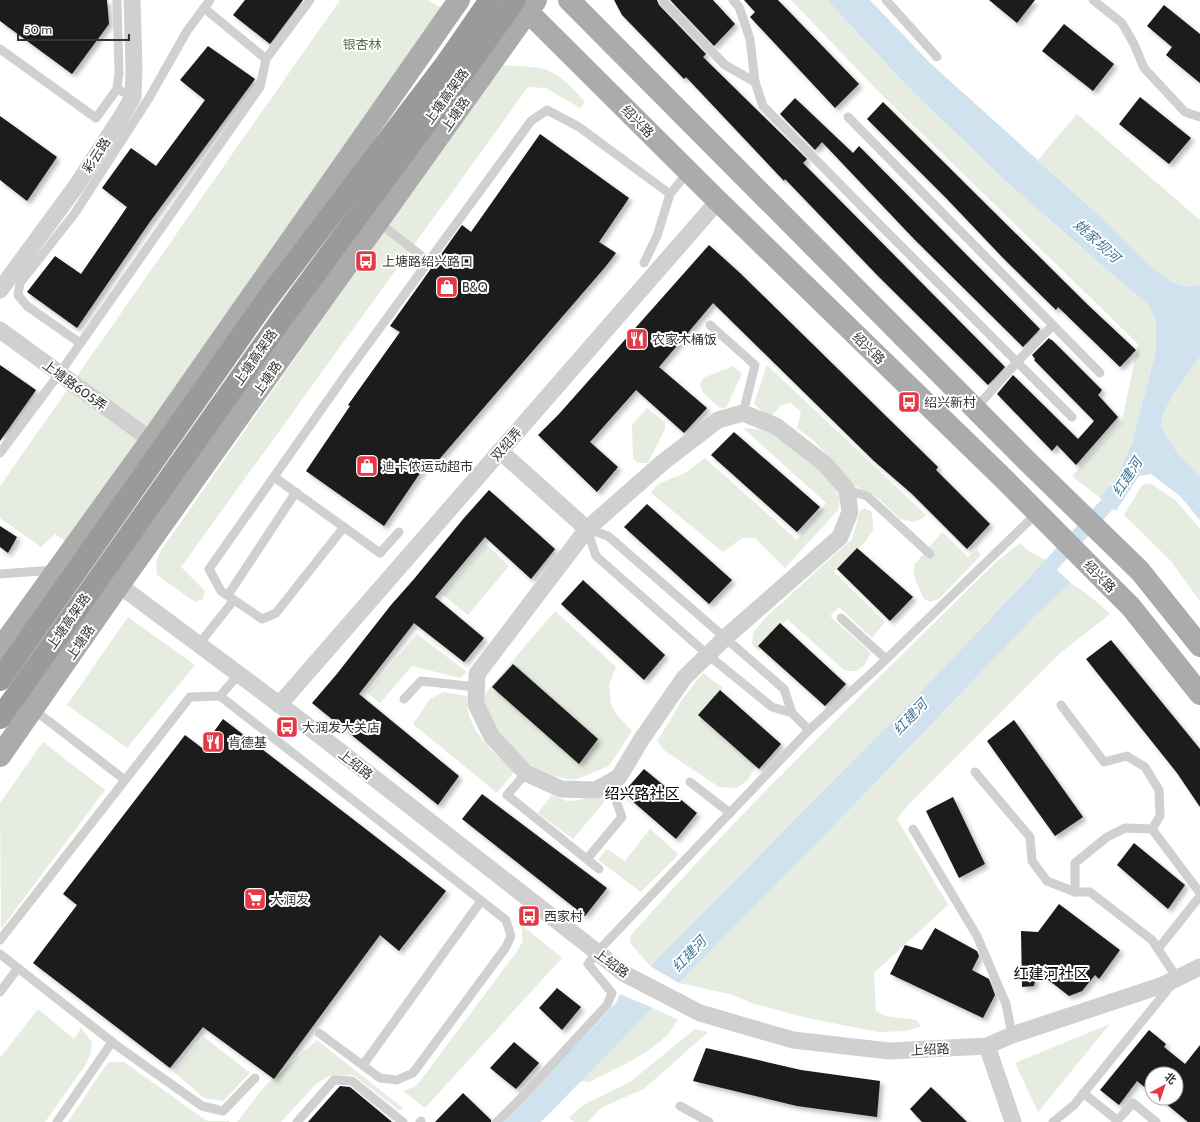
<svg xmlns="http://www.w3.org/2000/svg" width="1200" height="1122" font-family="Cabin,'Noto Sans SC',sans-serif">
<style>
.green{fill:#e6ecdf}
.water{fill:#cfe2ee}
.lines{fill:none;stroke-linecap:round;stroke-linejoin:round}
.canal{stroke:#cfe2ee;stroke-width:15}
.building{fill:#1a1a1a;filter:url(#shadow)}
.lane{stroke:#d0d0d0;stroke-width:9}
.street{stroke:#d0d0d0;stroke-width:17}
.primary{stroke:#ababab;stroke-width:22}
.highway{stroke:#9a9a9a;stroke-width:22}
.labels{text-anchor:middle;stroke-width:4;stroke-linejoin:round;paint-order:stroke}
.park-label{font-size:13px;fill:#56703f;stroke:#fff}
.street-label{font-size:13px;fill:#333;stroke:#fff}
.poi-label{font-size:13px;fill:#333;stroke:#fff;text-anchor:start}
.water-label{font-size:14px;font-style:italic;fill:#3f7597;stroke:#fff}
.quarter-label{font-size:15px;fill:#000;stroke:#fff}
</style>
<defs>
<filter id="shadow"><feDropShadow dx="3.5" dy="3.5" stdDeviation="2" flood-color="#0004"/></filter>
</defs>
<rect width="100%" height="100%" fill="#fff"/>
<!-- green -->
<g class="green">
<polygon points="340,0 428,0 442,8 66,541 55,534 41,547 0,518 0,486"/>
<polygon points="791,0 827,0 910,89 1010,185 1127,287 1148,304 1156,321 1156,351 1132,443 1115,480 1099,497 1072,476 1122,421 1138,344 879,92"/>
<path d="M500,65C511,66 537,66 547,70C562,77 574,89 585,102L580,108L546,88L528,87L181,567L205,591L203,599L195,602L157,575L156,564L160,552Z"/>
<polygon points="1077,114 1200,220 1200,284 1187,287 1174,283 1150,266 1103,219 1038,160"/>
<polygon points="1200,357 1200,477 1178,454 1161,427 1163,414 1174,393"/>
<polygon points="767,365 926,515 923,518 914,522 900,519 879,499 850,483 833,461 813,440 797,428 801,412 791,403 781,405 772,416 763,413 754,403"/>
<polygon points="733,366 742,374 726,408 718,407 703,392 700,385 703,378"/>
<polygon points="647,408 665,422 665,429 648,463 638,463 633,458 632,425"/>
<polygon points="743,428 768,430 824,473 840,498 839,509 785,568 755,538 742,538 723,552 651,493 658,484 685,473 705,458 797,540 826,503"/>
<polygon points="1150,483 1176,501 1200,529 1200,601 1170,560 1124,515 1142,485"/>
<polygon points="864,508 872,512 873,530 865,542 834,572 885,622 872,638 839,607 830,616 871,653 864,666 856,671 845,671 787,619 758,651 752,643 753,633 764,619 852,539 860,511"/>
<polygon points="942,532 968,557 977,550 981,555 939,599 930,602 924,599 914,576 914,565"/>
<path d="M1020,543L1030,552L1046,560L915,698L650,966L630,943L631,935C746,805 872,685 995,563Z"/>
<polygon points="486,544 509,566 468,615 443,595"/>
<path d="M1071,583C1085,592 1098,602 1110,614L1059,654L909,804L897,819L948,905L874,973L876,1011L885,1016L916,1020L921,1026L907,1031L878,1032L807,1018L754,1004L733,995L679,983L852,807L1035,616Z"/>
<polygon points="555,611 616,667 609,685 611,704 616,714 632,731 609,766 575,780 561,778 535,769 504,740 488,715 484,704 486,692"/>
<polygon points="128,617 195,665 127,748 67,705"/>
<polygon points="417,634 467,672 460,678 412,666 380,703 367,693"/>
<polygon points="703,673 723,688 717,696 762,757 747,781 736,788 719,787 665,751 657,741 668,724 681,701"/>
<path d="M443,692L467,696C467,701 467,707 468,711C474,737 496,755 515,771L497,793L413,724L430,699Z"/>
<polygon points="43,742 105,790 1,929 0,803"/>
<polygon points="604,793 605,801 573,839 538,813 552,795 567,801 579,800"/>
<polygon points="650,829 678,854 674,859 641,892 598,860 607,849 625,861"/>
<polygon points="522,925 562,958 425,1108 403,1091 414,1087 421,1080 517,951 523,941 522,936"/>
<path d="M653,1008L678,1020C675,1024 672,1029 669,1033C647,1056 616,1068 589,1082L581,1081Z"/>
<polygon points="38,1009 74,1039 81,1028 92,1042 91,1053 86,1064 45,1122 0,1122 0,1058"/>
<polygon points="1110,1024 1038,1112 1015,1063"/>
<polygon points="695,1029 708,1032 644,1089 602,1107 588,1122 574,1122 569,1118 583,1105 630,1082"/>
<polygon points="204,1037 250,1073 223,1101 204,1098 174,1072"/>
<polygon points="317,1040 404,1109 399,1110 353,1075 329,1076 317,1083 281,1122 237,1122 264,1087"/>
<polygon points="109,1062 124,1062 207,1121 229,1121 229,1122 68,1122 102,1071"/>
</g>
<!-- water -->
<g class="water">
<polygon points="827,0 870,0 929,62 1103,219 1150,266 1174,283 1187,287 1200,284 1200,357 1174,393 1163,414 1161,427 1178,454 1200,477 1200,520 1180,496 1151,474 1139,476 1116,511 1099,497 1115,480 1132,443 1156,351 1156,321 1148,304 1127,287 1010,185 910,89"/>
<polygon points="1046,560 1071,583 1035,616 852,807 679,983 650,966 915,698"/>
<polygon points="620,994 653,1008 541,1122 503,1122 616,1003"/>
</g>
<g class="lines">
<!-- canal -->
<polyline class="canal" points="1038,579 1114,497 1119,489"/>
</g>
<!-- building -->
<g class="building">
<polygon points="0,0 107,0 109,24 72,74 0,21"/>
<polygon points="245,0 303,0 270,44 233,15"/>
<polygon points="614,0 657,0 659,5 706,54 703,57 807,159 803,163 1005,367 988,385 878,276 785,179 784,181 686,77 684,79 622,15"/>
<polygon points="670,0 713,0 735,24 714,46"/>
<polygon points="744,0 778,0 859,84 835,108 750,17 755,12"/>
<polygon points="989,0 1035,0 1017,23"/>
<polygon points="1164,5 1200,34 1200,83 1166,55 1172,47 1147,26"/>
<polygon points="1064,24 1114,64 1093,91 1042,51"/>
<polygon points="208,46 255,79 149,223 77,328 27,292 55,256 81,274 127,207 102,188 131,148 156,166 205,100 180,80"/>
<polygon points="1140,97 1191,138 1169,164 1119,124"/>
<polygon points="795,98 853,153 859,146 1040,329 1023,347 914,239 822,142 815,150 780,114"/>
<polygon points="883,102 1088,305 1136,350 1120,367 1058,307 1056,310 1003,258 947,199 867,119"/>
<polygon points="0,116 57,157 27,201 0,180"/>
<polygon points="540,134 629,198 599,242 616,253 606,266 436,463 429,460 384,526 306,471 350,406 348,405 400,332 390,326 462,225 471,232"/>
<polygon points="709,245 740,273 938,467 936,470 990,524 967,549 912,494 874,461 713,303 659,367 707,408 684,433 636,390 590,442 618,467 597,492 538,435 559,414"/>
<polygon points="1049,338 1051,340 1052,340 1102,390 1098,395 1118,417 1076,465 1057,445 1052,451 997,394 1013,375 1078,439 1094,421 1034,360 1035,359 1032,355"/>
<polygon points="0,365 36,390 0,441"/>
<polygon points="734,432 820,507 797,532 711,455"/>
<polygon points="489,490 555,549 531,579 485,537 435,597 484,638 464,662 414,623 359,694 459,776 438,805 312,703 336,675 391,605 414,579 464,518"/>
<polygon points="647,504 732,580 709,604 624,527"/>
<polygon points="0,526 17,537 8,553 0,547"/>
<polygon points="857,548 913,597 890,621 837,569"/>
<polygon points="583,580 665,655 644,680 561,604"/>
<polygon points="780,623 846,684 825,706 758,646"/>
<polygon points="1111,640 1200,749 1200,807 1177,773 1086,659"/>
<polygon points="513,664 598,739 579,764 492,687"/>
<polygon points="720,690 781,744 759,769 698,715"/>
<polygon points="223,719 446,891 399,951 380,935 274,1079 203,1027 170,1068 33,963 77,905 63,894 185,735 202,748"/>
<polygon points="1014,720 1083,817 1055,836 987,741"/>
<polygon points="644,769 697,813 676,839 623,793"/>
<polygon points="482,794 607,888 585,916 462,819"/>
<polygon points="953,797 985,864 959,878 926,811"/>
<polygon points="1134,843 1185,885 1168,909 1117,865"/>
<polygon points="1059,904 1120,950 1099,979 1095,975 1082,991 1069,996 1037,971 1034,986 1022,987 1021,931 1038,932"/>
<polygon points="935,928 977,951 979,956 972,970 989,979 995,995 983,1018 890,974 905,945 922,950"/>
<polygon points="557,988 581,1007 562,1030 539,1008"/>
<polygon points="1149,1030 1166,1044 1164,1047 1185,1064 1200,1045 1200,1122 1188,1122 1159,1098 1176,1098 1176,1074 1152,1074 1152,1093 1137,1081 1119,1105 1100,1090"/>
<polygon points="514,1042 539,1063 516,1089 490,1068"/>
<polygon points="706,1048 801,1070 880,1081 877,1117 797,1106 693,1081"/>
<polygon points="340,1086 350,1087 392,1122 308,1122"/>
<polygon points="931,1087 967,1122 922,1122 910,1109"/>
<polygon points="463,1093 491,1120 491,1122 435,1122"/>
</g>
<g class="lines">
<!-- lane -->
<g class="lane">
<polyline points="117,0 119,73 117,89"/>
<polyline points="733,0 739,7 750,39 755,82 763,106 880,225 1072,417"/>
<polyline points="886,0 937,57"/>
<polyline points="1093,0 1122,23 1134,44 1144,68 1185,112 1200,117"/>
<polyline points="663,1 725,65 755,82"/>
<polyline points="204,8 266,59"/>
<polyline points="0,49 96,118 117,89 135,98"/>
<polyline points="848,117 1100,373"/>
<polyline points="378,222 428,261"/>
<polyline points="644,263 657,236 670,194 688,172"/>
<polyline points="710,325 755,365 743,413"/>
<polyline points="80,343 27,306 18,295 20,283 75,213 149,98 187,31 210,0"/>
<polyline points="975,409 1017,362 1053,325"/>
<polyline points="0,453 59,374 260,87 266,59 310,0"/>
<polyline points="274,477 380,553 399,532"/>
<polyline points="847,490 867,496 930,554"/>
<polyline points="587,529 608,536 784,689 792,713 809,730"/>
<polyline points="587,529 596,556 708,655 772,707 792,713"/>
<polyline points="0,574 54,570"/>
<polyline points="228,595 296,492"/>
<polyline points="234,600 262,619 276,613 344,527"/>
<polyline points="841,618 886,659"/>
<polyline points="199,644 234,600 221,591 209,569 347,373 531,121 547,110 579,127 670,194"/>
<polyline points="220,696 506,920 511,936 506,947 413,1073 397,1080 380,1078 319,1033"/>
<polyline points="404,699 421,681 477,687"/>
<polyline points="1061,705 1104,762 1127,756 1145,767 1159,790 1160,816 1152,829 1200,893"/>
<polyline points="33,709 125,780"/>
<polyline points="975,772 1030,837 1032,861 1047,881 1075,892 1090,892 1152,940 1177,978 1074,1105 1053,1122"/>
<polyline points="526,773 507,795 599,869"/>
<polyline points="690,782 730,813"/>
<polyline points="913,829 977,936 1006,1004 1012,1035"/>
<polyline points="587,859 622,817 614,795 614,780"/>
<polyline points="1075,892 1075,863 1107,837 1125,828 1152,829"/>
<polyline points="0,940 190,697 220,696 239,674"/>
<polyline points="1158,949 1200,896"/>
<polyline points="0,954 120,1048 202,1106 223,1111 255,1078"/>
<polyline points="0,992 18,968"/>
<polyline points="363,1065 481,901"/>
<polyline points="1083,1093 1117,1120"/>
<polyline points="680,1106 709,1122"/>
<polyline points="57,1122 112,1042"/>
<polyline points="297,1122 334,1080 352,1081 403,1122"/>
<polyline points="420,1122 421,1121"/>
<polyline points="497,1122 520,1099 607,1005 612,993 588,964 597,952 809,730 876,669 1037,513"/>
<polyline points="1116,1122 1133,1103 1156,1122"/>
</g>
<!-- street -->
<g class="street">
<polyline points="0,290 77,185 120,119 133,97 134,67 132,0"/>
<polyline points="0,330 151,440"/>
<polygon points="743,413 776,426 826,465 847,490 850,512 840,537 726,637 684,678 641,740 619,777 596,790 561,789 526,773 492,737 476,704 477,674 587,529 662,463 718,420"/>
<polyline points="500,451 587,529"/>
<polyline points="119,585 296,717 625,974 700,1013 793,1040 889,1051 987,1046 1012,1035 1163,985 1200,967"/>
<polyline points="279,705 718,201"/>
<polyline points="987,1046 1013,1122"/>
</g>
<!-- primary -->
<g class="primary">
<polyline points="516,0 718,201 1003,478 1109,585 1131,607 1200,694"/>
<polyline points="569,0 1027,461 1140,571 1200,646"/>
<polyline points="0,649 151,440 459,0"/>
<polyline points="0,756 119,585 536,0"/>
</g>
<!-- highway -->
<g class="highway">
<polyline points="0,680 265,302 445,65 490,0"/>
<polyline points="0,718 284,316 460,77 515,0"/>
</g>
</g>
<!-- icons -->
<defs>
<g id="bus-square" transform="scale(1.15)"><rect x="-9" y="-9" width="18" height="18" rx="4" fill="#e63946" stroke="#fff"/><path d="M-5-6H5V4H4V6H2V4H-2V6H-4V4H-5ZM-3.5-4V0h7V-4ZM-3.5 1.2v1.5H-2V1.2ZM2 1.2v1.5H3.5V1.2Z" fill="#fff"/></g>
<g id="shop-square" transform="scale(1.15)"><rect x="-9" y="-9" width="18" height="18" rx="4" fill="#e63946" stroke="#fff"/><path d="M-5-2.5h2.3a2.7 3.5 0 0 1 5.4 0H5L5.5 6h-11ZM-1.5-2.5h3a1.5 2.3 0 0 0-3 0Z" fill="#fff"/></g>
<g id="restaurant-square" transform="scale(1.15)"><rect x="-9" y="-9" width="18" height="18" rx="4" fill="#e63946" stroke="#fff"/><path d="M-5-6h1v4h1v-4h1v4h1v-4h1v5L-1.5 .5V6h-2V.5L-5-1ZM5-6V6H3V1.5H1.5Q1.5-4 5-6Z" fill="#fff"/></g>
<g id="supermarket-square" transform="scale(1.15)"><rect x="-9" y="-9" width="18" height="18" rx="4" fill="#e63946" stroke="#fff"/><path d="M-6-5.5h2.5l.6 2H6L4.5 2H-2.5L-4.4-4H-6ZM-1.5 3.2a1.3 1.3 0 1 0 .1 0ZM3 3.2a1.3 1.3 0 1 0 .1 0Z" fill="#fff"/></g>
</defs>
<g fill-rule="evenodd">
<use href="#bus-square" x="366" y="261"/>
<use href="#shop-square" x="447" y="287"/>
<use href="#restaurant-square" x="637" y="339"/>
<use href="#bus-square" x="909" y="402"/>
<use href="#shop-square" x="367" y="466"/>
<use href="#bus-square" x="287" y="727"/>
<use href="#restaurant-square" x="213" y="742"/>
<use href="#supermarket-square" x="255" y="899"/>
<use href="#bus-square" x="529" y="916"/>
</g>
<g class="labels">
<!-- park labels -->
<g class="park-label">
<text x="362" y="49">银杏林</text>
</g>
<!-- street labels -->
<g class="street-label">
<text transform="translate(446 96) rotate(-54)" y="5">上塘高架路</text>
<text transform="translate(455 114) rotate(-55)" y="5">上塘路</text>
<text transform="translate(638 121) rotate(45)" y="5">绍兴路</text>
<text transform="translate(96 155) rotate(-57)" y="5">彩云路</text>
<text transform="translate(869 348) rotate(44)" y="5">绍兴路</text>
<text transform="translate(255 357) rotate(-55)" y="5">上塘高架路</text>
<text transform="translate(267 378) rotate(-55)" y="5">上塘路</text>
<text transform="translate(75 385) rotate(36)" y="5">上塘路605弄</text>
<text transform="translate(506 444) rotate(-49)" y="5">双绍弄</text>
<text transform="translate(1100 576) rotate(45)" y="5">绍兴路</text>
<text transform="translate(68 621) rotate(-55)" y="5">上塘高架路</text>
<text transform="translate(80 642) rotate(-55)" y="5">上塘路</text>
<text transform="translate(356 764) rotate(38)" y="5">上绍路</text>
<text transform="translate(612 963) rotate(36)" y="5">上绍路</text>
<text transform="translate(930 1049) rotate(-3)" y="5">上绍路</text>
</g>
<!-- poi labels -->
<g class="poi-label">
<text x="382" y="266">上塘路绍兴路口</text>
<text x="462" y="292">B&amp;Q</text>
<text x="652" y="344">农家木桶饭</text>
<text x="924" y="407">绍兴新村</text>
<text x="382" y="471">迪卡侬运动超市</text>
<text x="302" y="732">大润发大关店</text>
<text x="228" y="747">肯德基</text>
<text x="270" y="904">大润发</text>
<text x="544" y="921">西家村</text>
</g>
<!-- water labels -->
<g class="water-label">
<text transform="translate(1097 241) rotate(42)" y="5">姚家坝河</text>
<text transform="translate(1127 477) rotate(-57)" y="5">红建河</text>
<text transform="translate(910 717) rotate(-47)" y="5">红建河</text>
<text transform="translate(689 954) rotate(-47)" y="5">红建河</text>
</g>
<!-- quarter labels -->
<g class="quarter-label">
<text x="642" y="799">绍兴路社区</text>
<text x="1051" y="979">红建河社区</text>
</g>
</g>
<!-- north arrow -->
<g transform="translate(1164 1086) rotate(40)"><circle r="19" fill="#ffffff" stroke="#adadad"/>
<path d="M0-3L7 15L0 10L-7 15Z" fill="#e63946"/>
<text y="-6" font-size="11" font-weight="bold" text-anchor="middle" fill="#333333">北</text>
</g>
<!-- scale -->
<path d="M18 34v6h111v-6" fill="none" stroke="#333333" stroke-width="2"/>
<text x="24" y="34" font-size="12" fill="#333333" stroke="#ffffff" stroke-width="3" paint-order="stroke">50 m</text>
</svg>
